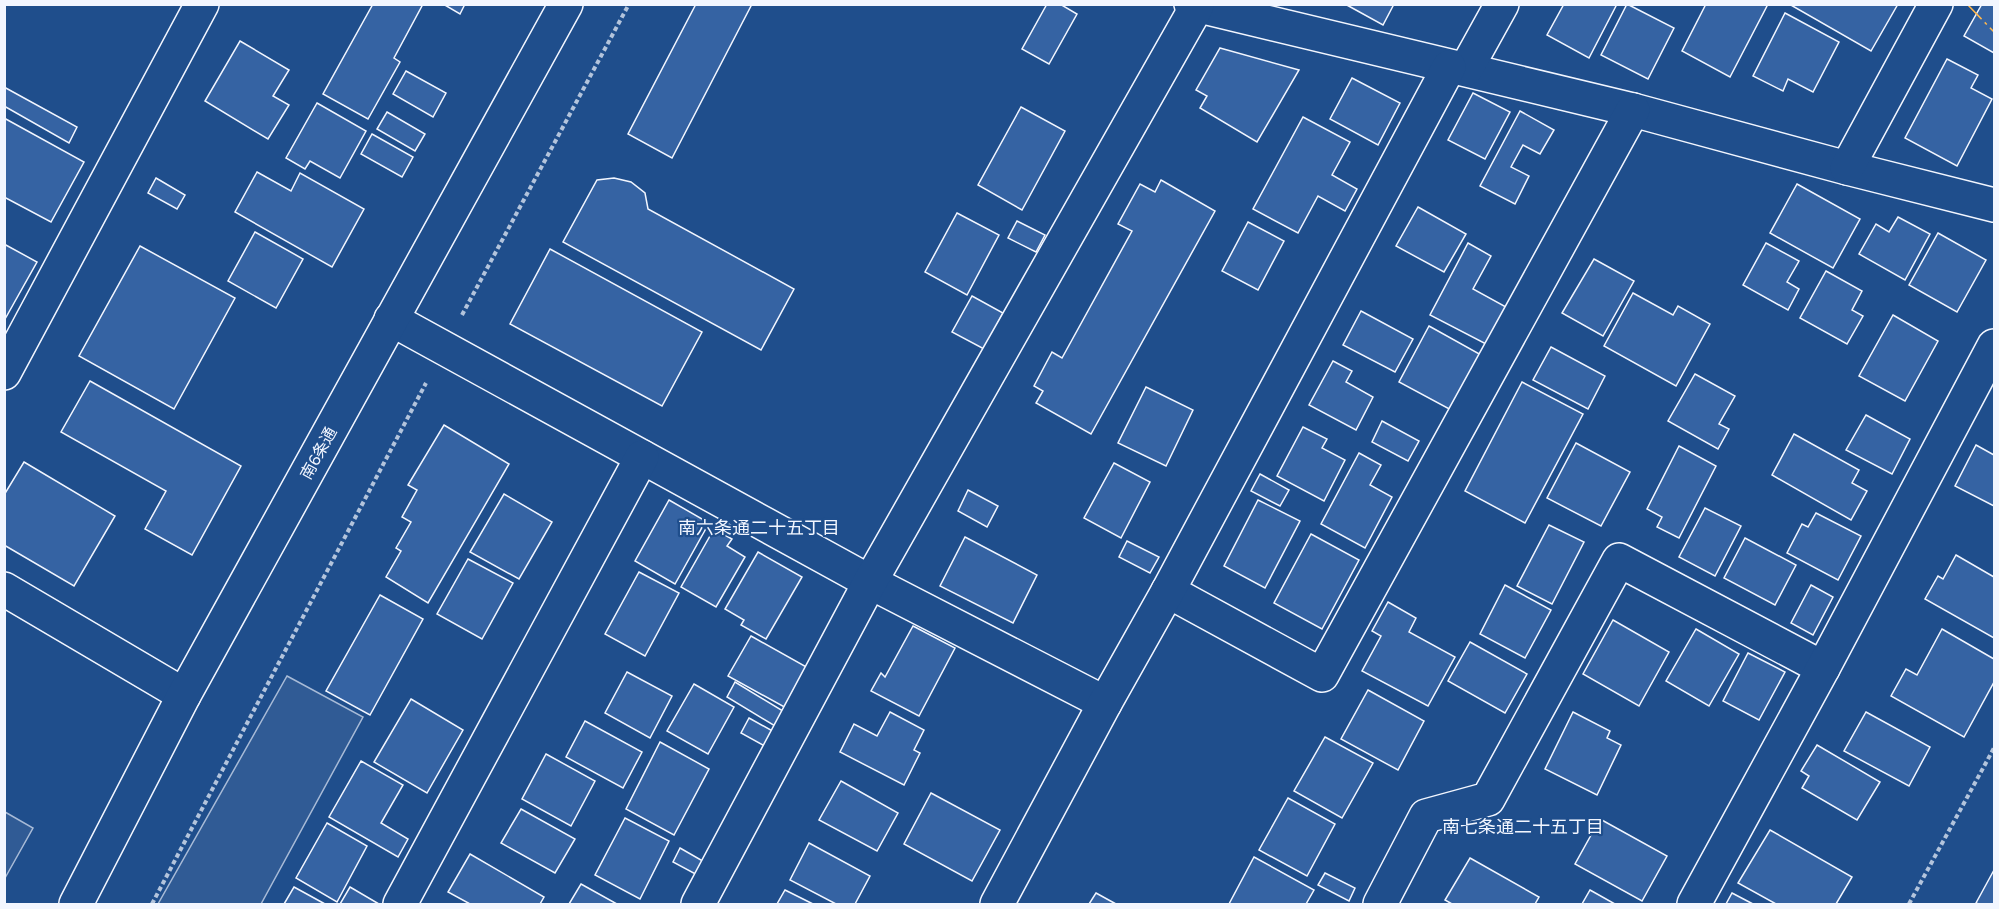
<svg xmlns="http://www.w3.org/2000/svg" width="1999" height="909" font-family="Figtree,'Noto Sans JP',sans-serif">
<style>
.parking{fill:#305b95;stroke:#a8bbd7;stroke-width:1.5}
.building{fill:#3563a3;stroke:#f2f6ff;stroke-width:1.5}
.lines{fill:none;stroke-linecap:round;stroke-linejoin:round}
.minor-casing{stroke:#f2f6ff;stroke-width:36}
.tertiary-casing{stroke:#f2f6ff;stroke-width:36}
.path{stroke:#b3c4dc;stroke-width:4;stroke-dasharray:4.5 3;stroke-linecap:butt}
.minor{stroke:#1f4e8c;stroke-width:33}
.tertiary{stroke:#1f4e8c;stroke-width:33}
.power{stroke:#ffb74d;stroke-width:1.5;stroke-dasharray:21 4.5 3 4.5;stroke-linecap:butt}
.labels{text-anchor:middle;stroke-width:4.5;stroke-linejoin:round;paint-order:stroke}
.street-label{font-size:16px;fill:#f2f6ff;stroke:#1f4e8c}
.neighbourhood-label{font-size:18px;fill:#f2f6ff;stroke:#1f4e8c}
</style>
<rect width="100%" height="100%" fill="#1f4e8c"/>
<!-- parking -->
<g class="parking">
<polygon points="287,676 363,717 261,904 158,904"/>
<polygon points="5,812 33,828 5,878"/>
</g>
<!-- building -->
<g class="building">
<polygon points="373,4 423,4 394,58 400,62 368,119 323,94"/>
<polygon points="443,4 465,4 460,14"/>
<polygon points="696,4 752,4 672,158 628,134"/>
<polygon points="1047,4 1060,4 1077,14 1049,64 1022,49"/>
<polygon points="1345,4 1394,4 1383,25"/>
<polygon points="1564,4 1617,4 1589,58 1547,35"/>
<polygon points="1627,4 1674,28 1648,79 1601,55"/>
<polygon points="1706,4 1764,4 1767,6 1730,77 1682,51"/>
<polygon points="1789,4 1898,4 1871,51"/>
<polygon points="1982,4 1994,4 1994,53 1964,36"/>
<polygon points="1785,13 1839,42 1813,92 1788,79 1783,91 1753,76"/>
<polygon points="240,41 289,70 273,96 289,105 268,139 205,101"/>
<polygon points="1220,48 1299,70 1257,142 1200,108 1207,96 1196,90"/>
<polygon points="1947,59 1978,75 1971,88 1992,99 1957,166 1905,138"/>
<polygon points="406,71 446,93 433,117 393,94"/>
<polygon points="1352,78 1400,103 1378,145 1330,119"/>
<polygon points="4,87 77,127 69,143 4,106"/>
<polygon points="1473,93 1510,112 1485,159 1448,140"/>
<polygon points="317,103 366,131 340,178 310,161 305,169 286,158"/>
<polygon points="1021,107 1065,131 1022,210 978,185"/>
<polygon points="1520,111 1554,130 1540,154 1523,145 1511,167 1529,176 1515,204 1480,186"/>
<polygon points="387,112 425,134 415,151 377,129"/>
<polygon points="1303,117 1350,142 1332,175 1357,189 1345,211 1318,196 1298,233 1253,209"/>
<polygon points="4,118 84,162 51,222 4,197"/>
<polygon points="372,134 413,157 402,177 361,154"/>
<polygon points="257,172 291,191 300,173 364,209 332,267 235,212"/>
<polygon points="156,178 185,195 177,209 148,193"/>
<polygon points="614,178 631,182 645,193 648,209 794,289 761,350 563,242 597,180"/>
<polygon points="1161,180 1215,211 1091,434 1036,403 1043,391 1034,386 1052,352 1062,358 1132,231 1118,224 1140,184 1155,192"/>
<polygon points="1797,184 1860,219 1833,268 1770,233"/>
<polygon points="1418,207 1466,234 1444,272 1396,246"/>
<polygon points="957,213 999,235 967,295 925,272"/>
<polygon points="1898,217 1930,234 1905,280 1859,254 1876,224 1889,232"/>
<polygon points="1017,221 1045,235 1036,252 1008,238"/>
<polygon points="1248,222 1284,241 1258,290 1222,271"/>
<polygon points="255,232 303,259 276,308 228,281"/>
<polygon points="1938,233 1986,260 1957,312 1909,285"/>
<polygon points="1468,243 1491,256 1473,289 1506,307 1486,344 1430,315"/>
<polygon points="1766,243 1799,261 1787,282 1799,289 1788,310 1743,285"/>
<polygon points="4,244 37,262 5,319 4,319"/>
<polygon points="140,246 235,298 174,409 79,356"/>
<polygon points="550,249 702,332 662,406 510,324"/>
<polygon points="1594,259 1634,281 1603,336 1562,313"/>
<polygon points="1826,271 1862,291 1852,310 1863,316 1847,344 1800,318"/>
<polygon points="1633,293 1673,315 1678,306 1710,324 1676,386 1604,346"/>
<polygon points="972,296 1003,313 984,349 952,332"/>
<polygon points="1361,311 1413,339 1395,372 1343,345"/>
<polygon points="1893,315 1938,341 1905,401 1859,376"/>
<polygon points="1429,326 1483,356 1453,411 1399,382"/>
<polygon points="1551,347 1605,376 1588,409 1533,380"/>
<polygon points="1333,361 1352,371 1346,382 1373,397 1356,430 1309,405"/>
<polygon points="1695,374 1735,396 1719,424 1729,429 1718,449 1668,421"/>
<polygon points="90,381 241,466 192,555 145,529 166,491 61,432"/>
<polygon points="1522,382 1583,414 1525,523 1465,491"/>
<polygon points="1146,387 1193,410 1166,466 1118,443"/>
<polygon points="1866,415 1910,439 1892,474 1846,450"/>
<polygon points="1382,421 1419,441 1408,461 1372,442"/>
<polygon points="444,425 509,464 428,603 386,577 401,551 396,548 411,522 402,517 417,490 408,485"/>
<polygon points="1303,427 1327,439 1322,448 1345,460 1324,501 1277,476"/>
<polygon points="1794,434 1859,470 1852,483 1867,491 1851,520 1772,475"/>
<polygon points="1576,443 1630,472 1601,526 1547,498"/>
<polygon points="1976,445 1994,455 1994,506 1955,486"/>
<polygon points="1679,446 1716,466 1679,538 1657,527 1662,517 1647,509"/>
<polygon points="1359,453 1381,465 1370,485 1392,497 1365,548 1321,524"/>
<polygon points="24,462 115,516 74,586 4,545 4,495"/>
<polygon points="1114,463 1150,482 1121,538 1084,518"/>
<polygon points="1260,474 1289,490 1280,506 1251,491"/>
<polygon points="968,490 998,506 987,527 958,511"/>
<polygon points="504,494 552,522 519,579 470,552"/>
<polygon points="669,500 709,523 675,584 635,561"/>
<polygon points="1258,500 1300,521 1265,588 1224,566"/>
<polygon points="1705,508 1741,526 1715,576 1679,557"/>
<polygon points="1816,513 1861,536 1838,580 1787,553 1802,524 1808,527"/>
<polygon points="1549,525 1584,542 1552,604 1517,586"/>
<polygon points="714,529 732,539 727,546 745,557 716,607 681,587"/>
<polygon points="1311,534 1359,560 1322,629 1274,603"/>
<polygon points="965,537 1037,575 1013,623 940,586"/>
<polygon points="1745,538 1796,565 1775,605 1724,578"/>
<polygon points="1127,541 1159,557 1150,573 1119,557"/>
<polygon points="758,552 802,577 766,639 741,625 744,620 725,609"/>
<polygon points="1956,555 1994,577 1994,638 1925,599 1938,576 1943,579"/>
<polygon points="468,559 513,583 482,639 437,614"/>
<polygon points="639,572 679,593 645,656 605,634"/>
<polygon points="1505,585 1551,610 1525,658 1480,634"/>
<polygon points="1811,585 1833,597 1813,635 1791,623"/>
<polygon points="380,595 423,619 370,715 326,691"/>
<polygon points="1388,602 1416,618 1409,632 1455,657 1428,706 1362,671 1381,636 1372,631"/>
<polygon points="1613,620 1669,652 1639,706 1583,674"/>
<polygon points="913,626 955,648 919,716 871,691 881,673 885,677"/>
<polygon points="1696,629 1739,654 1709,706 1666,681"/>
<polygon points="1942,629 1994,659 1994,682 1964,737 1891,696 1906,669 1917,675"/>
<polygon points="751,636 810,669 788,709 728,676"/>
<polygon points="1470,642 1527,674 1505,713 1448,681"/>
<polygon points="1748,653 1785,672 1759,720 1723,701"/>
<polygon points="627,672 672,696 650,738 605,713"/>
<polygon points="735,682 783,711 775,726 727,697"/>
<polygon points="694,684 734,707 708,754 667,731"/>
<polygon points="1368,690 1424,721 1398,770 1341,739"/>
<polygon points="411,699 463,730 427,793 374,762"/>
<polygon points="890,712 924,730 914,750 920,753 904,785 840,752 854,724 877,736"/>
<polygon points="1573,712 1610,731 1607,738 1621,745 1597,795 1545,769"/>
<polygon points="1866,712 1930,747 1909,786 1844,751"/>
<polygon points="749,718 778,734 770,749 741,733"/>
<polygon points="585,721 642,752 623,788 566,757"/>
<polygon points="1325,737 1373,763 1342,818 1294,791"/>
<polygon points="660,742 709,769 674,835 626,809"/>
<polygon points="1817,745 1880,782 1857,820 1802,788 1809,776 1801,771"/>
<polygon points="546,754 595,781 571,826 522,799"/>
<polygon points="361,761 403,785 381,823 408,839 398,857 329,817"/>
<polygon points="841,781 898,813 877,851 819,820"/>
<polygon points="931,793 1000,830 972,881 904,844"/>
<polygon points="1288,798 1335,824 1307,876 1259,850"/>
<polygon points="521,809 575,839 555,873 501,843"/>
<polygon points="625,818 669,841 640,899 595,875"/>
<polygon points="1600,819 1667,856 1642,901 1575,864"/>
<polygon points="327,823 367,846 337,902 296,878"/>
<polygon points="1770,830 1852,877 1836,904 1776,904 1738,883"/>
<polygon points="809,843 870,876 855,904 836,904 790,880"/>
<polygon points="680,848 708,864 701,877 673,862"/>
<polygon points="470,854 544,897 540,904 470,904 448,892"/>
<polygon points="1254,857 1314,890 1306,904 1229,904"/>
<polygon points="1470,858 1539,897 1535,904 1452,904 1445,900"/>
<polygon points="1994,870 1994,904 1979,904 1976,903"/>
<polygon points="1325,873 1355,888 1349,901 1318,885"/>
<polygon points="581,884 617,904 569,904"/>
<polygon points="294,887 325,904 284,904"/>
<polygon points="350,887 379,904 340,904"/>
<polygon points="785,890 813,904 777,904"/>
<polygon points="1590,890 1615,904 1582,904"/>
<polygon points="1096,893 1116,904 1089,904"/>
<polygon points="1732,893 1753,904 1726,904"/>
</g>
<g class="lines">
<!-- minor casing -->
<g class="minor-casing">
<g id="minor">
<polyline points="1191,4 1633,110 1847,168 1994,205"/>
<polyline points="1466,69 1502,4"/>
<polyline points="1847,168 1936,4"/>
<polyline points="391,319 870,582 1105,703"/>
<polyline points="4,373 202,4"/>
<polyline points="4,589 184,695"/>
<polyline points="1168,591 1322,675 1633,110"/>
<polyline points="400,904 642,457"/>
<polyline points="698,904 870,582 1197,6"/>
<polyline points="997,904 1105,703 1168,591 1449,67"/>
<polyline points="1380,904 1426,816 1488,799 1619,560 1823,668"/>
<polyline points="1694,904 1823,668 1994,346"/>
</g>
</g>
<!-- tertiary casing -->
<g class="tertiary-casing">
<polyline id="tertiary" points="76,904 184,695 566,4"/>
</g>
<!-- path -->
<g class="path">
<polyline points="462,315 629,4"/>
<polyline points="152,904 426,383"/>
<polyline points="1909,904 1994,748"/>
</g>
<!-- minor -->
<use href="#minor" class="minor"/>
<!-- tertiary -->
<use href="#tertiary" class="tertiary"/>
<!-- power -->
<polyline class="power" points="1967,4 1994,32"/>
</g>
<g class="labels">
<!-- street labels -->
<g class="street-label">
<text transform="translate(318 453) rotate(-61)" y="6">南6条通</text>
</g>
<!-- neighbourhood labels -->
<g class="neighbourhood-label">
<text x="759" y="534">南六条通二十五丁目</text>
<text x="1523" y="833">南七条通二十五丁目</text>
</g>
</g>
<!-- border -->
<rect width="1999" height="909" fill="none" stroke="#f2f6ff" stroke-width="12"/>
</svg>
